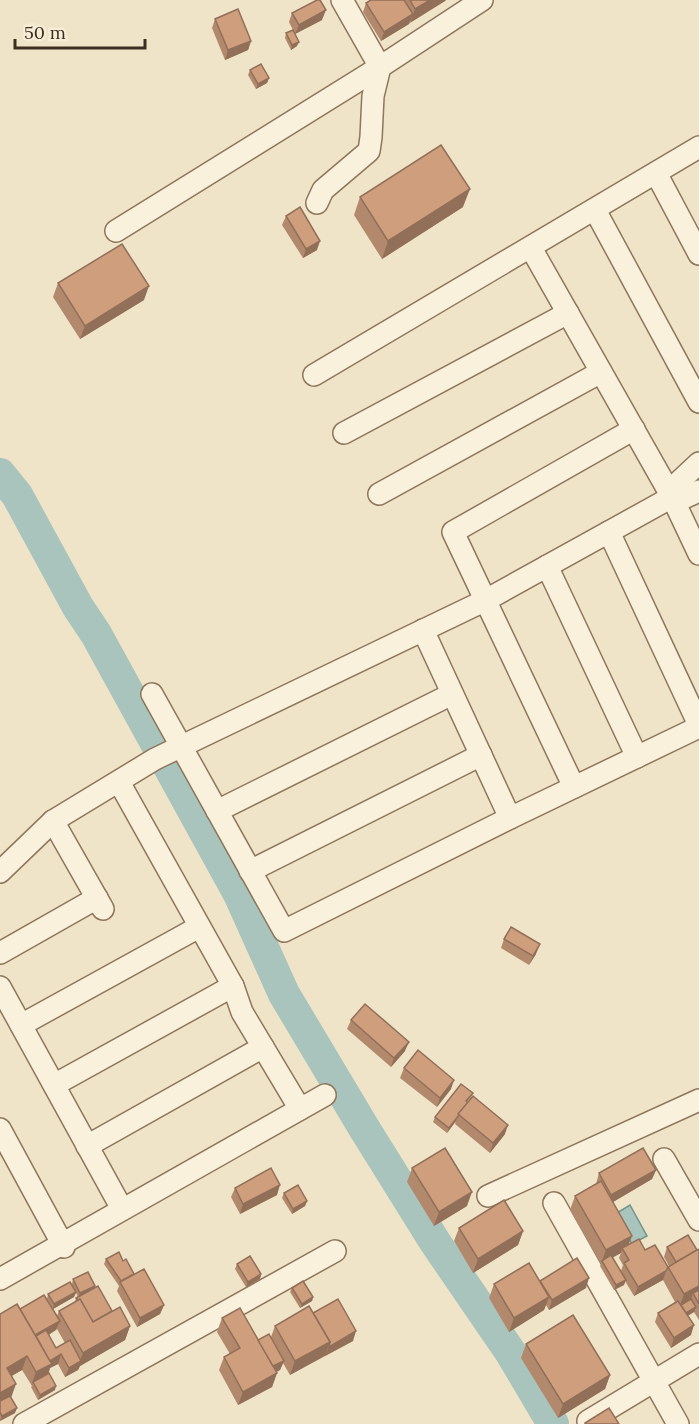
<svg xmlns="http://www.w3.org/2000/svg" width="699" height="1424" font-family="Lora,serif">
<style>
.water{fill:#a9c4bc;stroke:#6f938a;stroke-width:1.5}
.lines{fill:none;stroke-linecap:round;stroke-linejoin:round}
.river{stroke:#a9c4bc;stroke-width:32}
.minor-casing{stroke:#8d765c;stroke-width:24}
.minor{stroke:#faf1dc;stroke-width:21}
.wall{fill:#b2896c;fill-rule:evenodd}
.shaded-wall{fill:#916f58}
.building{fill:#cf9f7d;stroke:#916f58;stroke-width:1.5}
</style>
<rect width="100%" height="100%" fill="#f0e4c8"/>
<!-- water -->
<polygon class="water" points="630,1205 647,1236 632,1244 615,1214"/>
<g class="lines">
<!-- river -->
<polyline class="river" points="0,474 17,495 78,607 96,634 239,894 284,994 364,1128 435,1242 511,1353 553,1424"/>
<!-- minor casing -->
<g class="minor-casing">
<g id="minor">
<polyline points="656,173 699,254"/>
<polyline points="317,203 323,190 369,151 371,137 373,96 380,67 482,0"/>
<polyline points="595,210 699,402"/>
<polyline points="116,231 380,67 342,0"/>
<polyline points="531,248 672,497 699,554"/>
<polyline points="314,375 699,147"/>
<polyline points="344,433 568,313"/>
<polyline points="669,491 699,463"/>
<polyline points="379,494 601,372"/>
<polyline points="675,502 699,491"/>
<polyline points="609,532 699,725"/>
<polyline points="547,566 637,757"/>
<polyline points="423,630 510,818"/>
<polyline points="152,694 284,931 510,818 699,727"/>
<polyline points="119,782 233,986 242,1012 300,1109"/>
<polyline points="574,787 453,532 634,429"/>
<polyline points="217,811 452,694"/>
<polyline points="53,821 103,909"/>
<polyline points="250,871 481,755"/>
<polyline points="0,872 53,821 155,759 486,600 672,497"/>
<polyline points="0,953 97,898"/>
<polyline points="0,987 122,1209"/>
<polyline points="21,1025 199,927"/>
<polyline points="54,1085 233,986"/>
<polyline points="0,1129 64,1247"/>
<polyline points="87,1146 263,1047"/>
<polyline points="664,1159 699,1220"/>
<polyline points="488,1196 699,1100"/>
<polyline points="554,1203 678,1424"/>
<polyline points="0,1279 325,1095"/>
<polyline points="588,1421 699,1354"/>
<polyline points="24,1424 335,1251"/>
</g>
</g>
<!-- minor -->
<use href="#minor" class="minor"/>
</g>
<!-- wall -->
<g class="wall">
<polygon points="370,0 446,0 445,1 410,22 409,24 381,41 363,12 366,3"/>
<polygon points="292,13 322,20 295,34 289,22"/>
<polygon points="215,19 251,41 248,50 225,60 212,28"/>
<polygon points="286,33 297,46 291,50 285,38"/>
<polygon points="250,70 269,78 267,83 256,89 248,75"/>
<polygon points="360,197 463,207 382,259 354,215"/>
<polygon points="286,216 317,250 303,258 282,225"/>
<polygon points="58,283 144,300 80,339 53,297"/>
<polygon points="504,939 536,954 529,965 501,948"/>
<polygon points="351,1020 405,1051 391,1067 347,1029"/>
<polygon points="404,1068 451,1089 437,1107 400,1078"/>
<polygon points="473,1093 471,1097 467,1102 505,1134 490,1153 455,1124 456,1121 447,1133 433,1122 435,1117"/>
<polygon points="412,1168 467,1206 434,1226 407,1182"/>
<path d="M656,1170L652,1179L613,1202L628,1245L645,1250L668,1267L669,1266L664,1257L667,1247L697,1250L699,1249V1320L694,1312L688,1316L691,1335L671,1348L655,1322L658,1313L675,1302L663,1280L634,1296L625,1281L624,1285L614,1290L600,1266L601,1264L570,1210L575,1196L596,1184L599,1173ZM621,1253L619,1258L623,1265L621,1271L612,1257Z"/>
<polygon points="235,1188 277,1195 240,1214 231,1197"/>
<polygon points="284,1193 307,1201 305,1206 292,1214 282,1198"/>
<polygon points="459,1228 523,1231 518,1245 473,1273 454,1241"/>
<polygon points="106,1259 123,1261 134,1274 164,1305 160,1314 137,1327 117,1291 119,1286 104,1264"/>
<polygon points="237,1264 261,1274 260,1279 246,1287 235,1269"/>
<path d="M73,1279L94,1288L112,1311L130,1326L125,1340L80,1366L78,1370L65,1377L58,1364L50,1368L48,1374L55,1390L38,1400L31,1387L32,1386L22,1370L12,1376L11,1398L15,1413L0,1421V1314L20,1309L57,1316L59,1311L75,1302L76,1298L78,1297L76,1293L74,1297L53,1309L47,1299L48,1294L72,1284ZM57,1329L65,1343L56,1348L49,1335Z"/>
<polygon points="540,1282 540,1281 586,1288 549,1310 546,1305 544,1310 509,1332 489,1298 494,1284"/>
<polygon points="292,1288 313,1297 312,1301 300,1308 290,1292"/>
<polygon points="313,1313 353,1341 325,1356 325,1355 290,1375 283,1363 280,1370 276,1372 277,1373 272,1387 238,1405 219,1370 224,1357 230,1354 217,1332 222,1318 258,1340 271,1337 275,1326"/>
<polygon points="526,1344 610,1375 605,1389 558,1418 521,1358"/>
</g>
<!-- shaded-wall -->
<g class="shaded-wall">
<polygon points="430,0 446,0 445,1 410,23 415,9"/>
<polygon points="326,10 322,20 295,34 299,25"/>
<polygon points="413,14 409,24 381,41 384,32"/>
<polygon points="251,41 248,50 225,60 228,50"/>
<polygon points="299,42 297,46 291,50 292,45"/>
<polygon points="269,78 267,83 256,89 258,84"/>
<polygon points="470,189 463,207 382,259 388,241"/>
<polygon points="320,241 317,250 303,258 306,249"/>
<polygon points="149,286 144,300 80,339 85,326"/>
<polygon points="540,944 536,954 529,965 533,956"/>
<polygon points="409,1042 405,1051 391,1067 394,1058"/>
<polygon points="454,1080 451,1089 437,1107 440,1098"/>
<polygon points="457,1117 456,1121 447,1133 449,1128"/>
<polygon points="508,1125 505,1134 490,1153 493,1143"/>
<polygon points="656,1170 652,1179 608,1205 611,1195"/>
<polygon points="280,1185 277,1195 240,1214 243,1204"/>
<polygon points="472,1192 467,1206 434,1226 439,1212"/>
<polygon points="307,1201 305,1206 292,1214 293,1209"/>
<polygon points="523,1231 518,1245 473,1273 478,1259"/>
<polygon points="632,1236 627,1249 622,1248 621,1253 603,1263 602,1261 601,1264 606,1250"/>
<polygon points="666,1271 663,1280 634,1296 638,1287"/>
<polygon points="261,1274 260,1279 246,1287 248,1282"/>
<polygon points="589,1278 586,1288 549,1310 552,1300"/>
<polygon points="626,1280 624,1285 614,1290 616,1285"/>
<polygon points="95,1286 93,1291 78,1298 80,1293"/>
<polygon points="699,1286 699,1296 693,1293 690,1302 679,1308 684,1294"/>
<polygon points="76,1292 74,1297 53,1309 54,1304"/>
<polygon points="313,1297 312,1301 300,1308 302,1304"/>
<polygon points="549,1297 544,1310 509,1332 514,1318"/>
<polygon points="164,1305 160,1314 137,1327 140,1318"/>
<polygon points="696,1307 694,1312 681,1319 683,1315"/>
<polygon points="60,1321 56,1330 36,1342 34,1336"/>
<polygon points="694,1325 691,1335 671,1348 674,1338"/>
<polygon points="130,1326 125,1340 80,1366 78,1370 65,1377 69,1368 80,1361 83,1353"/>
<polygon points="356,1331 353,1341 325,1356 329,1347"/>
<polygon points="330,1342 325,1356 290,1375 295,1361"/>
<polygon points="61,1354 58,1364 50,1368 47,1378 33,1382 31,1386 36,1372 48,1362"/>
<polygon points="27,1356 22,1370 2,1381 7,1368"/>
<polygon points="284,1361 280,1370 267,1377 270,1368"/>
<polygon points="277,1373 272,1387 238,1405 243,1392"/>
<polygon points="610,1375 605,1389 558,1418 563,1404"/>
<polygon points="16,1384 11,1398 0,1404 0,1393"/>
<polygon points="56,1386 55,1390 38,1400 40,1395"/>
<polygon points="17,1408 15,1413 0,1421 2,1416"/>
</g>
<!-- building -->
<g class="building">
<polygon points="317,0 320,0 326,10 299,25 292,13"/>
<polygon points="371,0 404,0 413,14 384,32 366,3"/>
<polygon points="410,0 430,0 415,9"/>
<polygon points="238,9 251,41 228,50 215,19"/>
<polygon points="293,30 299,42 292,45 286,33"/>
<polygon points="261,64 269,78 258,84 250,70"/>
<polygon points="441,145 470,189 388,241 360,197"/>
<polygon points="300,207 320,241 306,249 286,216"/>
<polygon points="122,244 149,286 85,326 58,283"/>
<polygon points="511,927 540,944 533,956 504,939"/>
<polygon points="365,1004 409,1042 394,1058 351,1020"/>
<polygon points="418,1050 454,1080 440,1098 404,1068"/>
<polygon points="461,1084 473,1093 466,1101 468,1103 449,1128 435,1117"/>
<polygon points="473,1096 508,1125 493,1143 458,1114"/>
<polygon points="445,1148 472,1192 439,1212 412,1168"/>
<polygon points="643,1148 656,1170 611,1195 599,1173"/>
<polygon points="271,1168 280,1185 243,1204 235,1188"/>
<polygon points="601,1181 632,1236 606,1250 575,1196"/>
<polygon points="298,1185 307,1201 293,1209 284,1193"/>
<polygon points="504,1200 523,1231 478,1259 459,1228"/>
<polygon points="688,1235 697,1250 676,1262 667,1247"/>
<polygon points="639,1239 645,1250 655,1245 668,1267 666,1271 638,1287 624,1263 629,1260 622,1248"/>
<polygon points="699,1249 699,1286 684,1294 668,1267"/>
<polygon points="119,1252 123,1261 126,1259 134,1274 121,1281 106,1259"/>
<polygon points="611,1255 626,1280 616,1285 602,1261"/>
<polygon points="250,1256 261,1274 248,1282 237,1264"/>
<polygon points="577,1258 589,1278 552,1300 540,1281"/>
<polygon points="529,1263 549,1297 514,1318 494,1284"/>
<polygon points="144,1269 164,1305 140,1318 120,1282"/>
<polygon points="88,1272 95,1286 80,1293 73,1279"/>
<polygon points="303,1281 313,1297 302,1304 292,1288"/>
<polygon points="70,1282 76,1292 54,1304 48,1294"/>
<polygon points="98,1286 112,1311 93,1322 80,1299 78,1300 76,1298"/>
<polygon points="699,1290 699,1304 693,1293"/>
<polygon points="44,1295 60,1321 35,1335 20,1309"/>
<polygon points="80,1299 93,1322 120,1307 130,1326 83,1353 59,1311"/>
<polygon points="338,1299 356,1331 329,1347 330,1342 313,1313"/>
<polygon points="691,1299 696,1307 686,1313 681,1305"/>
<polygon points="678,1301 694,1325 674,1338 658,1313"/>
<polygon points="17,1304 52,1364 36,1372 27,1356 7,1368 16,1384 0,1393 0,1314"/>
<polygon points="309,1306 330,1342 295,1361 275,1326"/>
<polygon points="240,1308 277,1373 243,1392 224,1357 240,1348 222,1318"/>
<polygon points="573,1315 610,1375 563,1404 526,1344"/>
<polygon points="46,1330 56,1348 70,1340 81,1361 69,1368 61,1354 50,1361 36,1336"/>
<polygon points="269,1334 284,1361 273,1366 258,1340"/>
<polygon points="49,1373 56,1386 40,1395 33,1382"/>
<polygon points="10,1396 17,1408 2,1416 0,1412 0,1401"/>
<polygon points="609,1408 619,1424 585,1424 585,1423"/>
</g>
<!-- scale -->
<path d="M15 39v9h130v-9" fill="none" stroke="#3d2e20" stroke-width="3"/>
<text x="24" y="39" font-size="18" fill="#3d2e20" stroke="#f7eed8" stroke-width="4.5" paint-order="stroke">50 m</text>
</svg>
